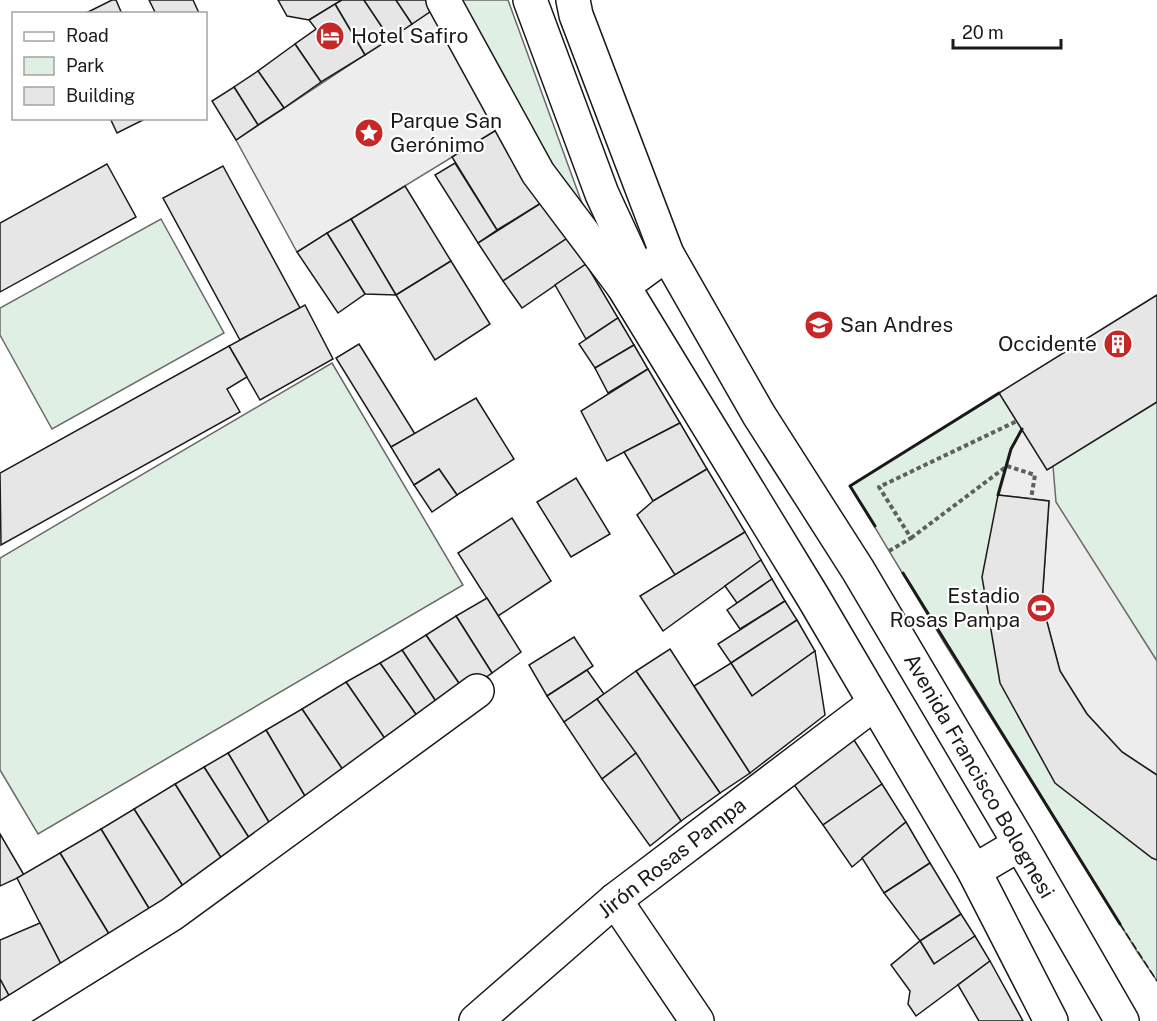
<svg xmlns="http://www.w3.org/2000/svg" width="1157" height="1021" font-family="'Public Sans',sans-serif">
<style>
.green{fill:#e0efe3;stroke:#6a6a6a;stroke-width:1.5}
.parking{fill:#ededed;stroke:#6a6a6a;stroke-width:1.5}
.building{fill:#e6e6e6;stroke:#1a1a1a;stroke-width:1.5}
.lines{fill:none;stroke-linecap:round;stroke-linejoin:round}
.minor-casing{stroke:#1a1a1a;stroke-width:36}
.major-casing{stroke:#1a1a1a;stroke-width:36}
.path{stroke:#5f5f5f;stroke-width:4;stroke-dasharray:4.5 3;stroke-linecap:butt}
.minor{stroke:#fff;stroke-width:33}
.major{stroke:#fff;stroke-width:33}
.fence{stroke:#1a1a1a;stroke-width:1.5;stroke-dasharray:8 3;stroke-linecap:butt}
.wall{stroke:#1a1a1a;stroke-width:3}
.labels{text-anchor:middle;stroke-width:4.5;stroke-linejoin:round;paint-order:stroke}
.poi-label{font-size:21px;fill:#1a1a1a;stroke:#fff;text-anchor:start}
.street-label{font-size:21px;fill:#1a1a1a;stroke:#fff}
</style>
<rect width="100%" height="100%" fill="#fff"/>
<!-- green -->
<g class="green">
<polygon points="461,0 508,0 587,217 525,126"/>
<polygon points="161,219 224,333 52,429 0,335 0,308"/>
<polygon points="1157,296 1157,981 1138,953 945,644 850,486"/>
<polygon points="332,363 463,585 38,834 0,770 0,558"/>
</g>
<!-- parking -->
<g class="parking">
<polygon points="440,5 503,126 297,252 236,140"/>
<polygon points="1022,429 1053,466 1056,502 1157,661 1157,775 1122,752 1087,714 1060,671 1042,603 1049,501 998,495 1011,449"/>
</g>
<!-- building -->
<g class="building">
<polygon points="112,0 116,0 122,14 84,14"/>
<polygon points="149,0 193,0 199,13 156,14"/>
<polygon points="278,0 342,0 309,20 287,16"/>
<polygon points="342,0 364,0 390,39 365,55 335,4"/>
<polygon points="364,0 396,0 412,24 390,39"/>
<polygon points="396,0 437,0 440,5 412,24"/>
<polygon points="335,4 365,55 321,82 295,44 316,29 309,20"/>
<polygon points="295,44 321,82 284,108 258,71"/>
<polygon points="258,71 284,108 258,125 234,87"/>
<polygon points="234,87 258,125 236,140 212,101"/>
<polygon points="110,118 147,118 117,133"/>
<polygon points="503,126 546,200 497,230 452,157"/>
<polygon points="455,163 497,230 478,243 435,175"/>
<polygon points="107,164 136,217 0,292 0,223"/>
<polygon points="223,166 300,308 240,340 163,198"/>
<polygon points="405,186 451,261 396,295 351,219"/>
<polygon points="546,200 569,237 503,281 478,243"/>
<polygon points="351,219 396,295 365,294 327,233"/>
<polygon points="327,233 365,294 338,313 297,252"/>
<polygon points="569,237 586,264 522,308 503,281"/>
<polygon points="451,261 490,324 435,360 396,295"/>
<polygon points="586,264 618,318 586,339 555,285"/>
<polygon points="1157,295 1157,402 1047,470 999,393"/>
<polygon points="305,305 333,359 260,400 229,346"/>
<polygon points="618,318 634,345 595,368 579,344"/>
<polygon points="359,344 415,434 391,447 336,358"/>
<polygon points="634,345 648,369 608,393 595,368"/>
<polygon points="229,346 247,377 227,389 240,412 1,545 0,473"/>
<polygon points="648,369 680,423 607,461 581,411"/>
<polygon points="476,398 514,459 457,495 439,469 414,485 391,447"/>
<polygon points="680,423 707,469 653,501 624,452"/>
<polygon points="439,469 457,495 432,512 414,485"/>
<polygon points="707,469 745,532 675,575 637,515 653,501"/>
<polygon points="576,478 610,534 571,557 537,502"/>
<polygon points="998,495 1049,501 1042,603 1060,671 1087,714 1122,752 1157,775 1157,860 1152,858 1055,783 1000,683 982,577"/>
<polygon points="512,518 551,581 498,616 458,553"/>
<polygon points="745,532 761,560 663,631 640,596"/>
<polygon points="761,560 772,579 737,603 725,586"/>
<polygon points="772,579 785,601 740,629 727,610"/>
<polygon points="487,598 521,652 492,673 456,616"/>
<polygon points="785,601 797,620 731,663 718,644"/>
<polygon points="456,616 492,673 465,692 426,635"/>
<polygon points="797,620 815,651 752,696 731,663"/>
<polygon points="426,635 465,692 441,709 402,650"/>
<polygon points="574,637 593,666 547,696 529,665"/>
<polygon points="670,649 750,773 720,793 636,671"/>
<polygon points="402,650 441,709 422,723 380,663"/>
<polygon points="815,651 825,715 750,773 694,686 731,663 752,696"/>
<polygon points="380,663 422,723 390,746 346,682"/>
<polygon points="587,670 604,694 564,722 547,696"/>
<polygon points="636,671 720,793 681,821 597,699"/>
<polygon points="346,682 390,746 347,776 302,709"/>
<polygon points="597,699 636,753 602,779 564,722"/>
<polygon points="302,709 347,776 309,803 266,730"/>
<polygon points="266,730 309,803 273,829 228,753"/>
<polygon points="854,740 882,784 823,825 792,782"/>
<polygon points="228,753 273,829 253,844 204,767"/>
<polygon points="636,753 681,821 650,846 602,779"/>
<polygon points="204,767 253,844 225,864 175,784"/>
<polygon points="175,784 225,864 186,891 134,809"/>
<polygon points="882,784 906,822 852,867 823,825"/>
<polygon points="134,809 186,891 153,915 101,829"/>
<polygon points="906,822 930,863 884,893 862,858"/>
<polygon points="101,829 153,915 112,939 60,853"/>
<polygon points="0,834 24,875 0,886"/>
<polygon points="60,853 112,939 65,972 17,878"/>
<polygon points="930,863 961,914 920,941 884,893"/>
<polygon points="961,914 975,936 934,964 920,941"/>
<polygon points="40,923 65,972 14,1005 0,979 0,940"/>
<polygon points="975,936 990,961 916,1016 908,1004 910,991 891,965 920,941 934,964"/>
<polygon points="990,961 1023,1021 979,1021 958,985"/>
<polygon points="0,979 14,1005 0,1015"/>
</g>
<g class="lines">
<!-- minor casing -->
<g class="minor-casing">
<g id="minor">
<polyline points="443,0 538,173 623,286"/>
<polyline points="530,0 602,194 639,274"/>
<polyline points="615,900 697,1021"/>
<polyline points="0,1021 172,914 477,691"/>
<polyline points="476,1021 615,900 875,703"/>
</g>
</g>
<!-- major casing -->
<g class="major-casing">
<g id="major">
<polyline points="573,0 576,15 667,254 759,415 858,570 1020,844 1122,1021"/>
<polyline points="667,254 623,286 813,597 974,871 1051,1021"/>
<polyline points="974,871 1020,844"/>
</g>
</g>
<!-- path -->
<g class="path">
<polyline points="911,538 1007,466 1035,475 1031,499"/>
<polyline points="889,551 911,538 879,487 1017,421"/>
</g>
<!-- minor -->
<use href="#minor" class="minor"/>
<!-- major -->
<use href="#major" class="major"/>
<!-- fence -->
<polyline class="fence" points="1120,924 1157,981"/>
<!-- wall -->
<g class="wall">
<polyline points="998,495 1011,449 1022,429"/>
<polyline points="875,526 850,486 999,393"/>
<polyline points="903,573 1120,924"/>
</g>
</g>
<!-- icons -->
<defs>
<g id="hotel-disc" transform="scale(1.5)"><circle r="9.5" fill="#c62828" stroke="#fff"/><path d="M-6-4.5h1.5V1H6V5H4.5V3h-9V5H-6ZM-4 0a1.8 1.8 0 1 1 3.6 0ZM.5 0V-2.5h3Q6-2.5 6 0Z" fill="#fff"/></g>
<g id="sight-disc" transform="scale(1.5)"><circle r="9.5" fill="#c62828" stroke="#fff"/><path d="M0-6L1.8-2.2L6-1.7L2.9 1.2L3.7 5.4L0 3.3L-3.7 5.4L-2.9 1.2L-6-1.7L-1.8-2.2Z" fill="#fff"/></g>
<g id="school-disc" transform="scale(1.5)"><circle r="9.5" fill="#c62828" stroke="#fff"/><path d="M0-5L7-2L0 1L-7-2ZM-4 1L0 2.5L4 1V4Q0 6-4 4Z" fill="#fff"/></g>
<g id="building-disc" transform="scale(1.5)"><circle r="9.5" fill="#c62828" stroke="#fff"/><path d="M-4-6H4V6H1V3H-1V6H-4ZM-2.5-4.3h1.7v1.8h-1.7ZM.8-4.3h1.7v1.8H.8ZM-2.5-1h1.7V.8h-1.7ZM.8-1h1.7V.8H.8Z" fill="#fff"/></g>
<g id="stadium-disc" transform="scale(1.5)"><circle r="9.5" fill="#c62828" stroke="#fff"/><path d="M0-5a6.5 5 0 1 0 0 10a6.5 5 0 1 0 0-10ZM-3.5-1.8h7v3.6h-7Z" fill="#fff"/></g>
</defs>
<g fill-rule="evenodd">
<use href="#hotel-disc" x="330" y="36"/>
<use href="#sight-disc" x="369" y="133"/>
<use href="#school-disc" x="819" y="325"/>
<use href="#building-disc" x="1118" y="344"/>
<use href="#stadium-disc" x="1041" y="608"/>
</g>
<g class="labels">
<!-- poi labels -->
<g class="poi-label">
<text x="351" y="43">Hotel Safiro</text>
<text x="390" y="128">Parque San<tspan x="390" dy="24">Gerónimo</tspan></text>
<text x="840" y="332">San Andres</text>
<text x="1097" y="351" text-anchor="end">Occidente</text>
<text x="1020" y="603" text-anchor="end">Estadio<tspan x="1020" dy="24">Rosas Pampa</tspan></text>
</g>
<!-- street labels -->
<g class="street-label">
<text transform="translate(979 776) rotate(60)" y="7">Avenida Francisco Bolognesi</text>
<text transform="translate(672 858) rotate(-38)" y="7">Jirón Rosas Pampa</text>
</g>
</g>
<!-- legend -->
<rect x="12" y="12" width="195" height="108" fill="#ffffff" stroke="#a3a3a3" stroke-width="1.5"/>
<rect x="24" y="32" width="30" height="9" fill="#ffffff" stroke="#a3a3a3" stroke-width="1.5"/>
<text x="66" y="42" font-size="18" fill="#1a1a1a">Road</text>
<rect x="24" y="57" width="30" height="18" fill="#e0efe3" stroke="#a3a3a3" stroke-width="1.5"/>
<text x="66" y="72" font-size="18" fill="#1a1a1a">Park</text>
<rect x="24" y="87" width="30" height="18" fill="#e6e6e6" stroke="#a3a3a3" stroke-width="1.5"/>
<text x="66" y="102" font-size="18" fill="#1a1a1a">Building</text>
<!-- scale -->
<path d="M953 39v9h108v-9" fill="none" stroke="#1a1a1a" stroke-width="3"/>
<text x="962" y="39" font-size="18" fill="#1a1a1a" stroke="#ffffff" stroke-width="4.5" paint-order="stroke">20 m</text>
</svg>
